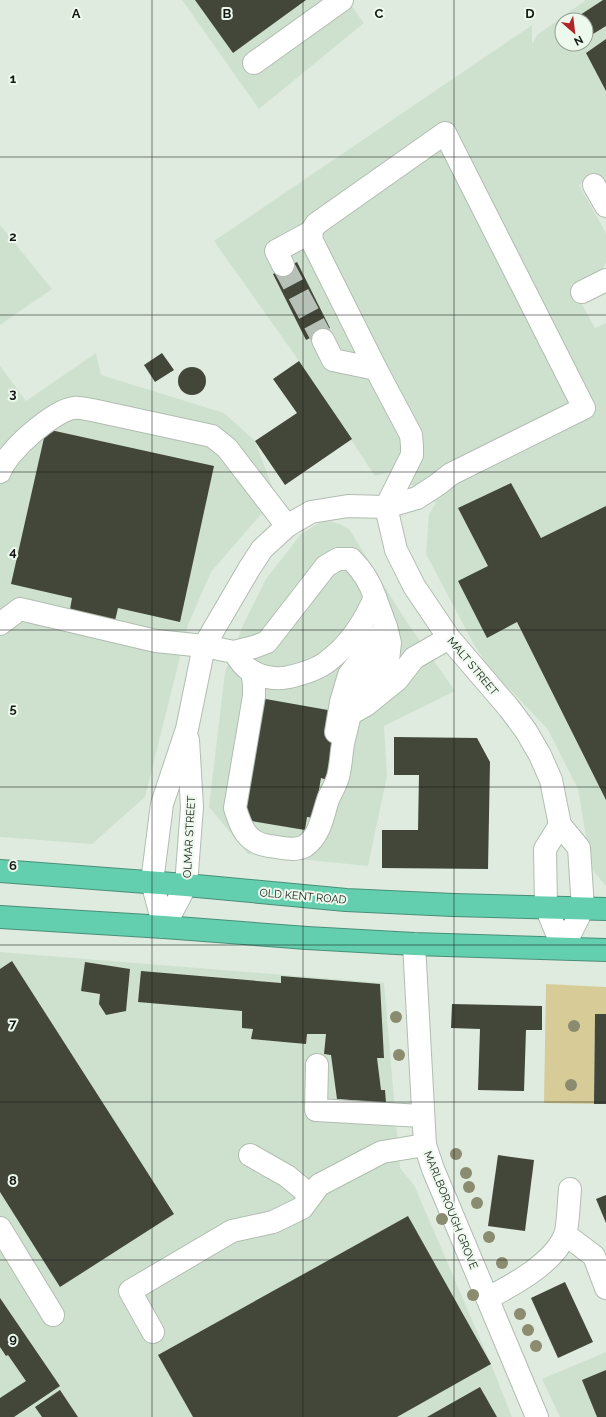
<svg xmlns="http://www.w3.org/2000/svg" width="606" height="1417" font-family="Raleway,sans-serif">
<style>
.built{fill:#cee1cf;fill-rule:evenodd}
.green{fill:#d7cc98}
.building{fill:#43473a}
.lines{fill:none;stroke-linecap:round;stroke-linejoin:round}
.minor-tunnel{stroke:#b7c1b7;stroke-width:22;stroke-dasharray:22 11;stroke-linecap:butt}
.minor-casing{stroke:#b1bdb1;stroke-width:24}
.highway-casing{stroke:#488f78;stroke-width:24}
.minor{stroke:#fff;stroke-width:22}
.highway{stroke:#64cfae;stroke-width:22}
.tree{fill:#8a8b6f}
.grid{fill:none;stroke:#151915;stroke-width:1;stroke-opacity:0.55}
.labels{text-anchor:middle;stroke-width:4;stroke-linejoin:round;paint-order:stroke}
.street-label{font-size:11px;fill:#151915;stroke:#ecf9ec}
.grid-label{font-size:13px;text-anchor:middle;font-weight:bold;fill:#151915;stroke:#ecf9ec;stroke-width:4;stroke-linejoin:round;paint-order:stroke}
</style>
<rect width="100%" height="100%" fill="#dfebdf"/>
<!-- built -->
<g class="built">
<polygon points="182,0 347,0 364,23 259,109"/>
<path d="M586,0H606V187L597,174L579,185L606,233V262L603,269L571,284L595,328L606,323V886L591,868L578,789L547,728L489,668L472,641L426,554L429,514L436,503L394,471L375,476L299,361L214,241L532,25V44L537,35ZM562,20H586V44H562Z"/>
<polygon points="0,225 52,289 0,325"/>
<polygon points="96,353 101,375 224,413 255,441 276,497 211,572 188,625 145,797 92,844 0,837 0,366 26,401"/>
<polygon points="324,520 340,524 349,529 406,621 455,691 384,726 387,776 368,866 248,854 209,807 225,672 243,625 266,579 301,534"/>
<polygon points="0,952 384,983 400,1168 414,1185 491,1364 512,1417 0,1417"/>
<polygon points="606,1352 606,1417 560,1417 542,1379"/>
</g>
<!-- green -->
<polygon class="green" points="546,984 606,987 606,1014 595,1014 594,1104 544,1103"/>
<!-- building -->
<g class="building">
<polygon points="195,0 306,0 233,53"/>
<polygon points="603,0 606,0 606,26 593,34 586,24 586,20 584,20 580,15"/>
<polygon points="606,39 606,91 586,53"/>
<polygon points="297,262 330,328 306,340 273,274"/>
<polygon points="162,353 174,370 155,382 144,365"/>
<polygon points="299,361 352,439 285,485 255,441 297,413 273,379"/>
<circle cx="192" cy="381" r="14"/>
<polygon points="46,429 214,466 180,622 118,608 114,625 69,615 72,598 11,584"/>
<polygon points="511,483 541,538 606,506 606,800 517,622 487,638 458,581 488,566 458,508"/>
<polygon points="260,698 339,712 327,780 321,778 314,818 307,817 305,830 245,820 247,806 241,805"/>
<polygon points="394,737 477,738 490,762 488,869 382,868 382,830 418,830 419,775 394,775"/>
<polygon points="12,961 174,1214 60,1287 0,1192 0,969"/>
<polygon points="85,962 130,969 126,1011 106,1015 99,1004 100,994 81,991"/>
<polygon points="141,971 281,983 281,976 380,984 384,1058 377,1058 381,1090 385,1090 386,1103 337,1099 331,1055 324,1054 326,1034 307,1034 306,1044 251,1039 253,1029 242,1028 242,1011 138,1002"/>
<polygon points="452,1004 542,1006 542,1030 526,1030 524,1091 478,1090 480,1029 451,1028"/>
<polygon points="595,1014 606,1014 606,1104 594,1104"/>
<polygon points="498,1155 534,1160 525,1231 488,1226"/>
<polygon points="606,1195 606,1223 596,1199"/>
<polygon points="408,1216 491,1364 397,1417 193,1417 158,1355"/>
<polygon points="565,1282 593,1342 558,1358 531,1298"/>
<polygon points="0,1298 60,1386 14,1417 0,1417 0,1398 26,1381 8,1355 6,1356 0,1347"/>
<polygon points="606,1370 606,1417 597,1417 582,1380"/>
<polygon points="480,1387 497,1417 427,1417"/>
<polygon points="60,1390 78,1417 42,1417 35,1407"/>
</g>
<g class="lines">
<!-- minor-tunnel -->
<polyline class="minor-tunnel" points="283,265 323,340"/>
<!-- minor casing -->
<g class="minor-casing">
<g id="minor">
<polyline points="254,63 342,0"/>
<polyline points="594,185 606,206"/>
<polyline points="311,232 312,241 376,369 411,435 412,446 412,455 386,507"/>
<polyline points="582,292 606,280"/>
<polyline points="323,340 333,360 376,369"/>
<path d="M0,472C7,451 52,412 73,408C79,407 86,409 92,410L212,436L227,448L287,526"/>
<polyline points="386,507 396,550 414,586 449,638 509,708 526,731 540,755 551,780 560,825 579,848 583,908 563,948"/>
<path d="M0,624L20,609L156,641L204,646L234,652L254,647L267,642L326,566L338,559H351C362,570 370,582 375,597C365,621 349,645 328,661C317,670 302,674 289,677C276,680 259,677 248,669C242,665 238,658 234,652"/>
<path d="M252,671L254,684V696L235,808C241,828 247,843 269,846C281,847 295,852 305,846C321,835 323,813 329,797C332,791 336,784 338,777C341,766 341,755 343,744C345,734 348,724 350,714L366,705L397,680L414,658L449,638"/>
<polyline points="345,699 364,689 388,660 390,643 386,627"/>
<polyline points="336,732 341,702 349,675 386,627 375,597"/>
<polyline points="560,825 545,849 546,907 563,948"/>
<polyline points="164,927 152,882 162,804 187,729 204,646 249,569 262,549 287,526 311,512 348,506 386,507 417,498 437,485 451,474 584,408 445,133 316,224 311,232 276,251 283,265"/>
<polyline points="164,927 186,885 192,807 188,740"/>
<polyline points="414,944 425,1145 433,1169 537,1417"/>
<polyline points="317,1065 316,1110 422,1116"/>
<polyline points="250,1155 287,1176 311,1196"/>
<polyline points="0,1228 53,1315"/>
<polyline points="566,1235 594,1256 606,1288"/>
<path d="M488,1298C513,1285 554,1263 565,1235C568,1228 569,1199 570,1189"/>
<polyline points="153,1332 130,1291 232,1231 273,1222 302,1208 319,1185 382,1152 425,1145"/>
</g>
</g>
<!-- highway casing -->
<g class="highway-casing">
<g id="highway">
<polyline points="0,871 186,885 346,900 453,905 606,909"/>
<polyline points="0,917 164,927 307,938 414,944 606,950"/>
</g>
</g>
<!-- minor -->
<use href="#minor" class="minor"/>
<!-- highway -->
<use href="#highway" class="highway"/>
</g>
<!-- trees -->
<g class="tree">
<circle cx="396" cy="1017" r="6"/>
<circle cx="574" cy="1026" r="6"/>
<circle cx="399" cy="1055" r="6"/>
<circle cx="571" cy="1085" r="6"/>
<circle cx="456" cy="1154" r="6"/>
<circle cx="466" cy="1173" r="6"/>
<circle cx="469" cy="1187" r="6"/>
<circle cx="477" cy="1203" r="6"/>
<circle cx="442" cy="1219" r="6"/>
<circle cx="489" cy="1237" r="6"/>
<circle cx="502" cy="1263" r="6"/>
<circle cx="473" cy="1295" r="6"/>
<circle cx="520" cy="1314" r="6"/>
<circle cx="528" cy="1330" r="6"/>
<circle cx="536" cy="1346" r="6"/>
</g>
<!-- grid -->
<path class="grid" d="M152,0V1417M303,0V1417M454,0V1417M0,157H606M0,315H606M0,472H606M0,630H606M0,787H606M0,945H606M0,1102H606M0,1260H606"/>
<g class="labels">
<!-- street labels -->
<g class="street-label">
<text transform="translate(473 666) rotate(50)" y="4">MALT STREET</text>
<text transform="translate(189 837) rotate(-87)" y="4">OLMAR STREET</text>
<text transform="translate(303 896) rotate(5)" y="4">OLD KENT ROAD</text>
<text transform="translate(451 1210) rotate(68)" y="4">MARLBOROUGH GROVE</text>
</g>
</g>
<g class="grid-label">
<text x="76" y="18">A</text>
<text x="227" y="18">B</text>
<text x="379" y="18">C</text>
<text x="530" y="18">D</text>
<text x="13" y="83">1</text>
<text x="13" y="241">2</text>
<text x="13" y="398">3</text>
<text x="13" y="556">4</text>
<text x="13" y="713">5</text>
<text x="13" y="870">6</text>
<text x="13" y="1028">7</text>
<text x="13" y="1185">8</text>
<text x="13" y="1343">9</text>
</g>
<!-- north arrow -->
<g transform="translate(574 32) rotate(152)"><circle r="19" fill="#ecf9ec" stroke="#969f96"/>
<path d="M0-3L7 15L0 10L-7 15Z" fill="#b32325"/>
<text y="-6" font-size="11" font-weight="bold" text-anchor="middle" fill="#151915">N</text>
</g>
</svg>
